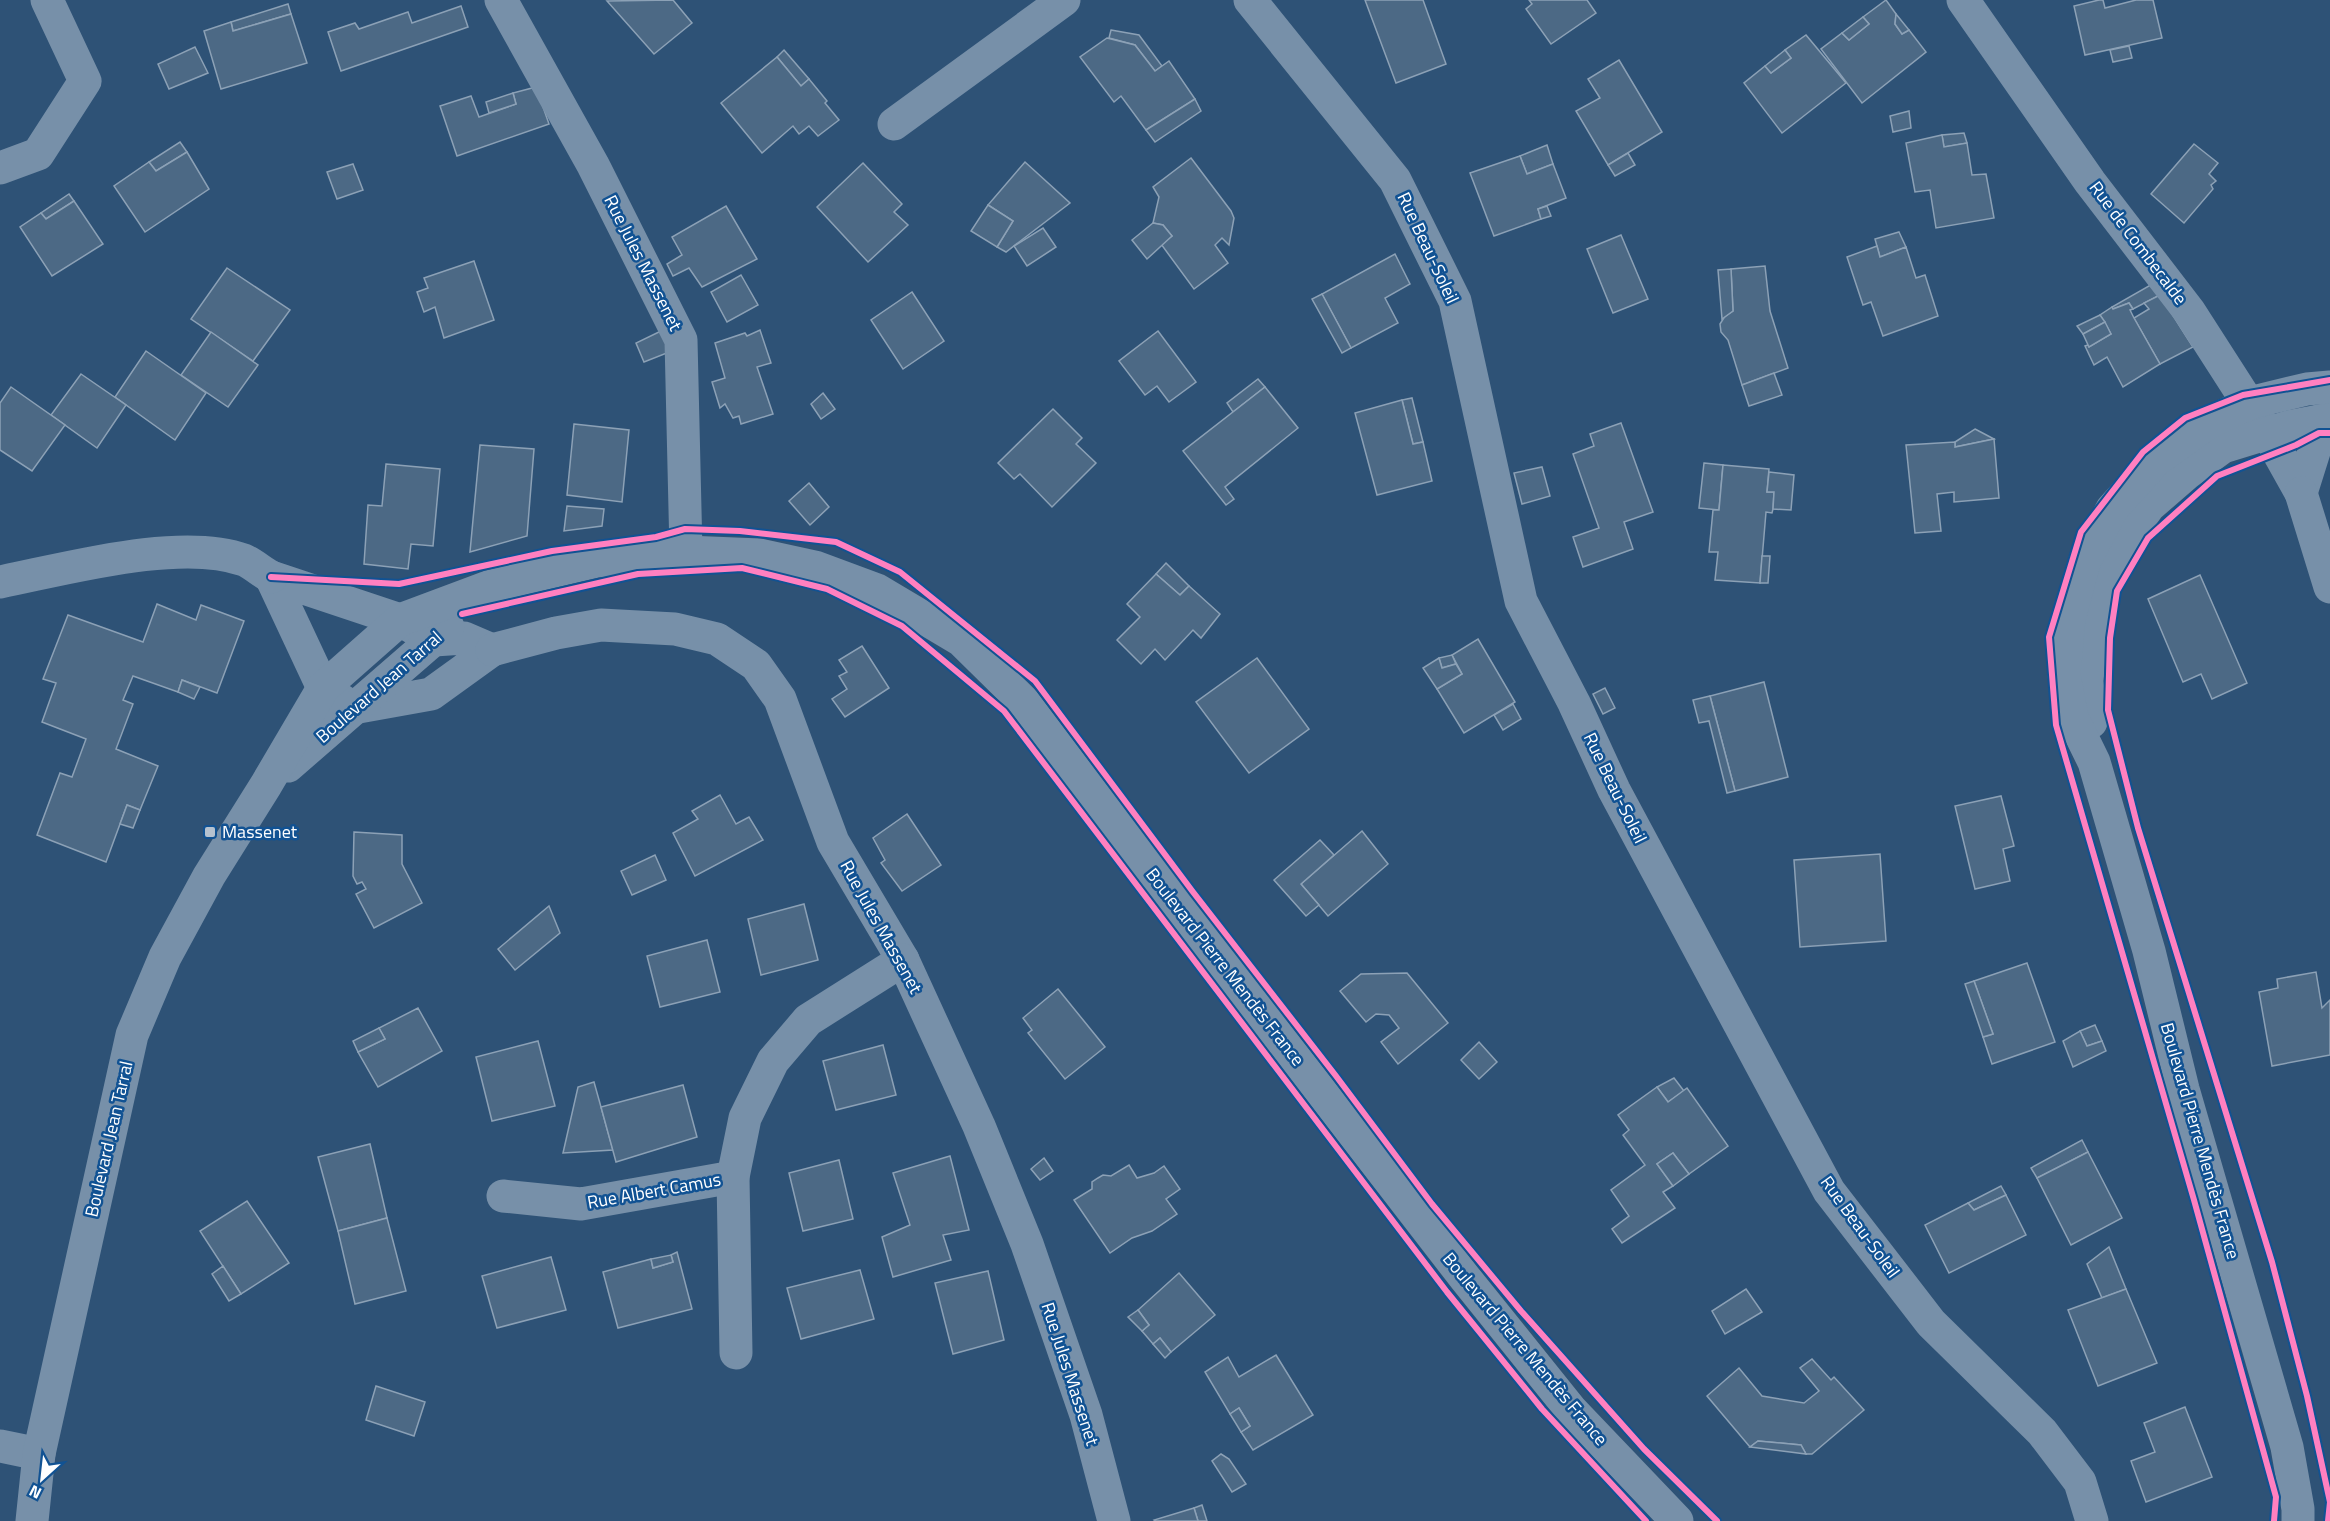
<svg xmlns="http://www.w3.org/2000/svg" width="2330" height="1521" font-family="'Titillium Web',sans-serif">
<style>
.building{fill:#4c6985;stroke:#8ca1b6;stroke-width:1.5}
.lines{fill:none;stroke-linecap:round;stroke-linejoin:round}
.minor{stroke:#7790a9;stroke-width:33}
.cycleway-casing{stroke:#115293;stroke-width:10}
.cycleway{stroke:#ff80c0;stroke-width:6}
.poi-dot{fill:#b6c2cf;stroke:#115293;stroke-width:2}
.labels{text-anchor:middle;stroke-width:5;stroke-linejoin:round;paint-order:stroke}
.street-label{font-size:18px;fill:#fff;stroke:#115293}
.poi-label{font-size:18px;fill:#fff;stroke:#115293;text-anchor:start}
</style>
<rect width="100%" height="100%" fill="#2e5276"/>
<!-- building -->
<g class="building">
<polygon points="673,0 692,23 654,54 607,1"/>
<polygon points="1365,0 1423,0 1446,64 1396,83"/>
<polygon points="1529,0 1587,0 1596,13 1551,44 1526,9 1532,4"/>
<polygon points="1886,0 1896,14 1895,24 1902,34 1909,30 1926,52 1862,103 1821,49 1842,33 1849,40 1869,24 1863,17"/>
<polygon points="2099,0 2103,0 2105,8 2136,0 2153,0 2162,38 2085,55 2074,6"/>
<polygon points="288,4 291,14 233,31 231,22"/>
<polygon points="461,6 468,27 341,71 328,32 355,23 359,29 408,12 412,23"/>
<polygon points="291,14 307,63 221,89 204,31 231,22 233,31"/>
<polygon points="1896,14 1909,30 1902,34 1895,24"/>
<polygon points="1863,17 1869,24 1849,40 1842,33"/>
<polygon points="1111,30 1139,35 1162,66 1155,71 1135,45 1109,38"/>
<polygon points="1806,35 1846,83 1782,133 1744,83 1765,66 1771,73 1791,58 1785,50"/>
<polygon points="1107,38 1135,45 1155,71 1169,61 1195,99 1146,130 1121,96 1114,102 1080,57"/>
<polygon points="2129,46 2132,58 2113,62 2110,50"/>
<polygon points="195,47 208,73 169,89 158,64"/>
<polygon points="784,50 809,79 801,86 777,57"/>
<polygon points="1785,50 1791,58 1771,73 1765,66"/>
<polygon points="777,57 801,86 809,79 827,101 825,103 839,120 818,136 809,126 799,134 793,126 762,153 721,103"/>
<polygon points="1619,60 1662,132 1608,165 1576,111 1600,98 1588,79"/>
<polygon points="536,87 549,124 457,156 440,106 471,96 479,117 516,104 513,93"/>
<polygon points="513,93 516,104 489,113 486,102"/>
<polygon points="1195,99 1201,111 1155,142 1146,130"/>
<polygon points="1909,111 1911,128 1893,132 1890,116"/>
<polygon points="1964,133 1967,143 1944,147 1942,135"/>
<polygon points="1942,135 1944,147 1967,143 1972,175 1986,174 1994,218 1936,228 1930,190 1915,192 1906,143"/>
<polygon points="180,142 187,152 156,171 149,162"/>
<polygon points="2194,144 2218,163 2209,174 2216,181 2211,185 2213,189 2184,223 2151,194"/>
<polygon points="1547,145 1553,164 1527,174 1520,156"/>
<polygon points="187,152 209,189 145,232 114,186 149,162 156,171"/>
<polygon points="1628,153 1635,165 1615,176 1608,165"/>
<polygon points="1520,156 1527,174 1553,164 1566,198 1538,209 1541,219 1494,236 1470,173"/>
<polygon points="1191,158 1231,211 1234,218 1229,245 1222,238 1215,245 1228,263 1194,289 1161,244 1172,236 1163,225 1153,223 1159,197 1153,187"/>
<polygon points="1025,162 1070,203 1006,252 997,247 1013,221 988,205"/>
<polygon points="863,163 902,204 894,212 908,225 868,262 817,207"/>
<polygon points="353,164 363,190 337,199 327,172"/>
<polygon points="69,194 74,201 46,219 41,213"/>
<polygon points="74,201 103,244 52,276 20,227 41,213 46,219"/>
<polygon points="988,205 1013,221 997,247 971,231"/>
<polygon points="726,206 757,259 702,287 689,268 673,276 667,264 682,255 672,237"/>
<polygon points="1547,206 1551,216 1541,219 1538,209"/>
<polygon points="1153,223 1163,225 1172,236 1147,259 1132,240"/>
<polygon points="1043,228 1056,247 1027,266 1014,246"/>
<polygon points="1899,232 1906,247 1880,257 1875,239"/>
<polygon points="1621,235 1648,299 1613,313 1587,249"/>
<polygon points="1877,246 1880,257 1906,247 1916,278 1925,275 1938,316 1883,336 1871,302 1863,305 1847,257"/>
<polygon points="1395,254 1410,284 1385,298 1398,323 1351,348 1322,294"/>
<polygon points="474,261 494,320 444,338 435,307 424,312 417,292 428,288 424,278"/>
<polygon points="1765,266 1770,311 1788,368 1742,385 1728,340 1721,332 1720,324 1725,316 1733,311 1731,269"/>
<polygon points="227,268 290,310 253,361 191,319"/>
<polygon points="1731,269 1733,311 1722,319 1718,270"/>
<polygon points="741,275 758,305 727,322 711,292"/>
<polygon points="2154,283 2160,295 2133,309 2129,303 2113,309 2112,307"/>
<polygon points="912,292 944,341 903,369 871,320"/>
<polygon points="1322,294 1351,348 1342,353 1312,299"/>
<polygon points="2160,295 2193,347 2160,364 2134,318 2149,309 2144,303"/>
<polygon points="2129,303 2133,309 2130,310 2134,318 2160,364 2123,387 2107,357 2094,365 2085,346 2088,345 2089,347 2111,334 2100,315 2112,307 2113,309"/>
<polygon points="2100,315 2105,322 2083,334 2077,326"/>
<polygon points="2105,322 2111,334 2089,347 2083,334"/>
<polygon points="760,330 771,363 757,367 773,414 741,424 739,416 733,418 725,404 720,408 712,382 725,378 715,343 745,333 747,336"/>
<polygon points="661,331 677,349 644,362 636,343"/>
<polygon points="1158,331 1196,382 1169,402 1157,386 1145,395 1119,361"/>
<polygon points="211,332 258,365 228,407 181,375"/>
<polygon points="146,351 206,393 175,440 115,397"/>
<polygon points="1774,373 1782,395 1749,406 1742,385"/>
<polygon points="81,374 126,405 97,448 51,415"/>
<polygon points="1258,379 1265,387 1233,412 1227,403"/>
<polygon points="11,387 65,425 32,471 0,450 0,403"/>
<polygon points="1265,387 1298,428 1225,487 1234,499 1226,505 1183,451"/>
<polygon points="823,393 835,409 821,419 811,404"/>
<polygon points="1412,398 1423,442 1413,444 1402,400"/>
<polygon points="1402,400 1413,444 1423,442 1432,481 1377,495 1355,413"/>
<polygon points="1053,409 1082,438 1076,444 1096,463 1052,507 1020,474 1014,479 998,463"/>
<polygon points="1621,423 1653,512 1624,522 1633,549 1583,567 1573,537 1599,528 1573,454 1594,446 1590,434"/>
<polygon points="574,424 629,430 622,502 567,495"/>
<polygon points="1975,429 1994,439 1955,447 1955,442"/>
<polygon points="1994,439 1999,498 1954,502 1954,492 1937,494 1941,531 1915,533 1906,445 1955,442 1955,447"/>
<polygon points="480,445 534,449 527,536 470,552"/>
<polygon points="1704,463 1723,465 1719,510 1699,508"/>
<polygon points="386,464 440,469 433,546 411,544 408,569 364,564 368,505 382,506"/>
<polygon points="1723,465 1769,469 1767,492 1774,492 1773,509 1772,513 1766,512 1760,583 1715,580 1718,552 1709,552 1713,510 1719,510"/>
<polygon points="1542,467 1550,496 1522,504 1514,473"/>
<polygon points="1769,472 1794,475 1791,510 1773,509 1774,492 1767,492"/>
<polygon points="809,483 829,507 810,525 789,501"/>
<polygon points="567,506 604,509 602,526 564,531"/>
<polygon points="1762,556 1770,556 1768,583 1760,583"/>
<polygon points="1166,563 1189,586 1180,595 1156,574"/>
<polygon points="1156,574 1180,595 1189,586 1220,614 1201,638 1193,630 1165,660 1155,649 1141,664 1117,640 1140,617 1127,604"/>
<polygon points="2200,575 2247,683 2212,699 2201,674 2183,682 2148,599"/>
<polygon points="157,604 196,620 201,605 244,621 217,693 182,680 178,692 133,676 123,700 133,704 116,749 158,766 140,810 127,805 106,862 37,835 60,773 72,777 86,739 42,722 56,683 43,679 68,615 143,642"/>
<polygon points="1478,639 1515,702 1464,733 1437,689 1462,674 1452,655"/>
<polygon points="862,646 889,688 845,717 832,699 847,689 839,676 847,672 839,660"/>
<polygon points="1452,655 1456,664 1442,668 1439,658"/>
<polygon points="1257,658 1309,729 1249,773 1196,702"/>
<polygon points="1439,658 1442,668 1456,664 1462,674 1437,689 1423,668"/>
<polygon points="182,680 200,687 194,699 178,692"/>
<polygon points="1764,682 1788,777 1735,791 1710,696"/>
<polygon points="1605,688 1615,708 1603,714 1593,694"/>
<polygon points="1710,696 1735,791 1727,793 1709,721 1699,723 1693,700"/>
<polygon points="1513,704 1521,719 1503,730 1494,715"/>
<polygon points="720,795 736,824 749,817 763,840 695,876 673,833 698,819 692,811"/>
<polygon points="2001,796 2014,846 2003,849 2010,881 1975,889 1955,806"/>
<polygon points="127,805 140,810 133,828 120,824"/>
<polygon points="907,814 941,865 902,891 881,863 885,860 873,838"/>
<polygon points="1362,831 1388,864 1328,916 1301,884"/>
<polygon points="354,832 402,835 402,864 422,903 374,928 356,894 366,889 362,882 357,884 353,876"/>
<polygon points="1320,840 1334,855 1301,884 1319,905 1306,916 1274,880"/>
<polygon points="1880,854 1886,941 1800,947 1794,860"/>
<polygon points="655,855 666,880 632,895 621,871"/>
<polygon points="804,904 818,960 761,975 748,919"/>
<polygon points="549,906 560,933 515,970 498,949"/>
<polygon points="707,940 720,992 660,1007 647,956"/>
<polygon points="2027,963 2055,1042 1992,1064 1983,1037 1993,1034 1974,981"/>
<polygon points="2316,972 2322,1008 2330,1000 2330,1055 2272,1066 2259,992 2278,988 2277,979"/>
<polygon points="1407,973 1448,1023 1398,1064 1381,1042 1399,1028 1389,1015 1376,1014 1366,1022 1340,991 1361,974"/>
<polygon points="1974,981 1993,1034 1983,1037 1965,984"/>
<polygon points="1058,989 1105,1047 1065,1079 1028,1033 1032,1030 1023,1018"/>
<polygon points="418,1008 442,1051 378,1087 358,1052 385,1039 379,1028"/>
<polygon points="2095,1025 2102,1041 2087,1046 2080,1031"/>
<polygon points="379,1028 385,1039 358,1052 353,1041"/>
<polygon points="2080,1031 2087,1046 2102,1041 2106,1051 2073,1067 2063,1041"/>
<polygon points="538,1041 555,1106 492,1121 476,1057"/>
<polygon points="1479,1042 1497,1062 1479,1079 1461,1060"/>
<polygon points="883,1045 896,1095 836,1110 823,1061"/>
<polygon points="1674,1078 1684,1091 1668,1102 1657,1087"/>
<polygon points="594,1082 613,1150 563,1153 578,1087"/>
<polygon points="683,1085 697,1137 616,1162 601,1107"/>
<polygon points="1657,1087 1668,1102 1687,1088 1728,1146 1689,1174 1673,1153 1657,1164 1673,1186 1663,1192 1675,1208 1622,1243 1612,1229 1629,1216 1611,1190 1645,1165 1623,1135 1629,1130 1618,1115"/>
<polygon points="2082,1140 2088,1152 2037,1178 2031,1168"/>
<polygon points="370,1144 387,1218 338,1231 318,1157"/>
<polygon points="2088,1152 2122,1218 2071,1245 2037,1178"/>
<polygon points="1673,1153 1689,1174 1673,1186 1657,1164"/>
<polygon points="950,1156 969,1230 943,1235 951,1260 893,1277 882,1237 910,1225 893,1173"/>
<polygon points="1044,1158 1053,1171 1040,1180 1031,1169"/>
<polygon points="839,1160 853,1219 803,1231 789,1173"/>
<polygon points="1129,1165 1137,1178 1154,1173 1164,1166 1180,1189 1166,1199 1177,1214 1152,1231 1132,1238 1110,1253 1074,1200 1092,1189 1092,1182 1098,1178 1103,1175 1111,1176"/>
<polygon points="2001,1186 2006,1195 1974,1210 1968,1203"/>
<polygon points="2006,1195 2026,1235 1949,1273 1925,1225 1968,1203 1974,1210"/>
<polygon points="247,1201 289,1263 241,1294 200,1231"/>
<polygon points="387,1218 406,1291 355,1304 338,1231"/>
<polygon points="2109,1247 2126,1289 2102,1298 2087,1264"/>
<polygon points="677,1252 692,1309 618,1328 603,1272 651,1259 653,1268 673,1262 671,1255"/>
<polygon points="671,1255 673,1262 653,1268 651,1259"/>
<polygon points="551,1257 566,1310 497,1328 482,1276"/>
<polygon points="223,1266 241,1294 229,1301 212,1274"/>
<polygon points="860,1270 874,1319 801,1339 787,1288"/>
<polygon points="988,1271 1004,1340 953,1354 935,1283"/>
<polygon points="1179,1273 1215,1315 1171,1352 1160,1338 1153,1344 1142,1331 1149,1325 1138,1310"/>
<polygon points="1746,1289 1762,1312 1725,1334 1712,1311"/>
<polygon points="2126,1289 2157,1363 2098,1386 2068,1310"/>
<polygon points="1138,1310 1149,1325 1142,1331 1128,1317"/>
<polygon points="1160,1338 1171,1352 1165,1358 1153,1344"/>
<polygon points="1276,1355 1313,1415 1253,1450 1241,1432 1250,1426 1239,1408 1230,1414 1205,1372 1228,1357 1239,1377"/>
<polygon points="1812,1359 1831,1380 1834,1377 1864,1410 1812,1454 1806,1454 1801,1445 1758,1441 1750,1447 1707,1396 1739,1368 1762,1396 1804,1403 1819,1391 1800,1368"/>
<polygon points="376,1386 425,1402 414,1436 366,1420"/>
<polygon points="2185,1407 2212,1477 2146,1502 2131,1461 2155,1452 2144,1423"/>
<polygon points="1239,1408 1250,1426 1241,1432 1230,1414"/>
<polygon points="1758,1441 1801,1445 1806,1454 1750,1447"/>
<polygon points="1221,1454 1229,1459 1246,1484 1232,1492 1212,1461"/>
<polygon points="1202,1505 1207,1521 1198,1521 1194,1508"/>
<polygon points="1194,1508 1198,1521 1155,1521 1154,1520"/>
</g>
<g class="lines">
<!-- minor -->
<g class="minor">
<polyline points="501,0 593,165 681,340 686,552"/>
<polyline points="1250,0 1395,180 1455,301 1521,601 1574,703 1614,790 1829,1191 1931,1323 2042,1432 2080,1482 2092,1521"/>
<polyline points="1963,0 2090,182 2189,311 2268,434 2301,493 2318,439 2319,421"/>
<polyline points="894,124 1064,0"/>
<polyline points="0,168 38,154 85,81 47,0"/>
<polyline points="2301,493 2330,587"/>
<polygon points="271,577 400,620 434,640 464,638 492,650 431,694 353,708 323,688"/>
<path d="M0,582C66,569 180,537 244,560C253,564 262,572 271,577"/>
<polyline points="492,650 556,633 601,625 675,629 717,639 756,665 780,699 833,842 903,960 979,1126 1027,1244 1086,1415 1114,1521"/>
<polyline points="2091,722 2087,681 2091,637 2101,589 2120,547 2149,506 2186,474 2223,447 2288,427 2330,419"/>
<polyline points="288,766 448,627"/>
<polyline points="503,1196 581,1204 733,1177"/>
<polyline points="736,1353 733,1177 745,1118 773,1061 808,1020 903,960"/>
<polyline points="0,1446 39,1454"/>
<polyline points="32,1521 39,1454 132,1035 165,957 209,876 266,785 323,688 400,620 491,586 597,561 686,552 760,555 815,567 877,590 961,640 1023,701 1180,909 1465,1278 1572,1411 1677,1521"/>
<polyline points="2298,1521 2298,1509 2287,1447 2183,1089 2149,951 2094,762 2072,717 2064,675 2069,619 2085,560 2112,509 2156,460 2205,425 2249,403 2307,389 2330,387"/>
</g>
<!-- cycleway casing -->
<g class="cycleway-casing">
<g id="cycleway">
<polyline points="271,577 399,584 552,551 656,537 685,529 740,531 836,542 900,572 1035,681 1193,892 1336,1076 1432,1204 1521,1311 1644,1449 1717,1521"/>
<polyline points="462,614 638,574 742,568 827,589 902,626 1004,711 1447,1292 1542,1409 1646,1521"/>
<polyline points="2274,1521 2276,1497 2194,1200 2056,725 2049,637 2081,532 2143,452 2185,418 2243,395 2330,380"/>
<polyline points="2328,1521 2330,1502 2307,1396 2272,1262 2138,828 2108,710 2110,638 2117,591 2148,538 2217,476 2296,445 2319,433 2330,433"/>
</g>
</g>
<!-- cycleway -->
<use href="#cycleway" class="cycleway"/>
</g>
<!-- markers -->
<rect class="poi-dot" x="204" y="826" width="12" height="12" rx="3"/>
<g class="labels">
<!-- street labels -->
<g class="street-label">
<text transform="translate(2138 243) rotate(53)" y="6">Rue de Combecalde</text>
<text transform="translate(1428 248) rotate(65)" y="6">Rue Beau-Soleil</text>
<text transform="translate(643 263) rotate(63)" y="6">Rue Jules Massenet</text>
<text transform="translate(379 687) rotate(-41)" y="6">Boulevard Jean Tarral</text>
<text transform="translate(1615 788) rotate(64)" y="6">Rue Beau-Soleil</text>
<text transform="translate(881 927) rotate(61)" y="6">Rue Jules Massenet</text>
<text transform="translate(1225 967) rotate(52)" y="6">Boulevard Pierre Mendès France</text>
<text transform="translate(109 1139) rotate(-77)" y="6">Boulevard Jean Tarral</text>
<text transform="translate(2200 1141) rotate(74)" y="6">Boulevard Pierre Mendès France</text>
<text transform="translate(654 1191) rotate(-10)" y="6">Rue Albert Camus</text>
<text transform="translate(1860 1227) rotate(54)" y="6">Rue Beau-Soleil</text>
<text transform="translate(1525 1349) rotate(50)" y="6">Boulevard Pierre Mendès France</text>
<text transform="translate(1070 1374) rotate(72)" y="6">Rue Jules Massenet</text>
</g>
<!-- poi labels -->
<g class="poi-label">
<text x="222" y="838">Massenet</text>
</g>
</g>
<!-- north arrow -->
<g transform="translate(42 1479) rotate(207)" stroke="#115293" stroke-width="4.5" paint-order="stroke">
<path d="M0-4.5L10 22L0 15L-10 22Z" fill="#ffffff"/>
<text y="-9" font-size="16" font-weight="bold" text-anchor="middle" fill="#ffffff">N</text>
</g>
</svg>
